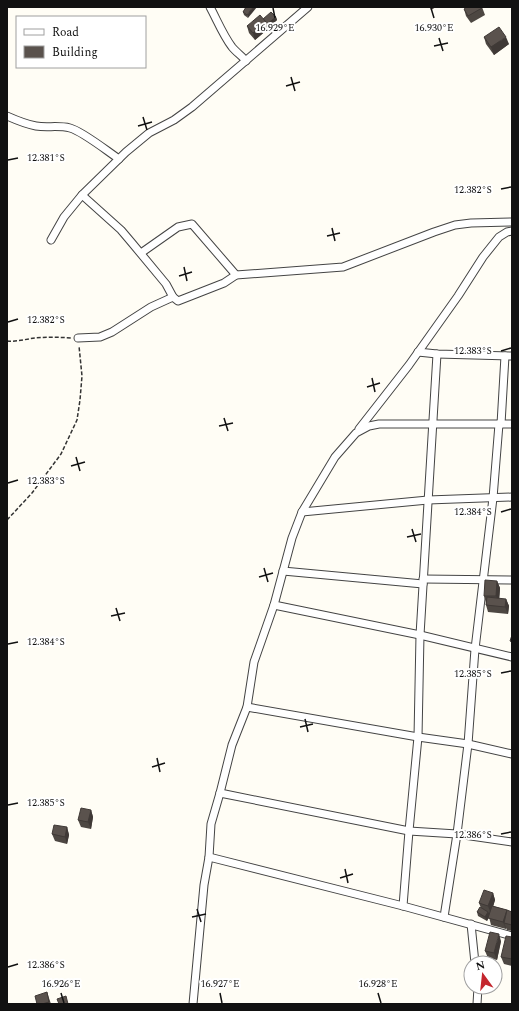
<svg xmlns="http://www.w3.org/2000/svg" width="519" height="1011" font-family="Spectral,serif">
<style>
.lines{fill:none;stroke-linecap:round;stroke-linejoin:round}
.street-casing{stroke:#444;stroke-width:9}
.path{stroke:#333;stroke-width:1.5;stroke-dasharray:4 2;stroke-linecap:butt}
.street{stroke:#fff;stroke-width:7}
.wall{fill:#4d4742}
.shaded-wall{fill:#3f3936}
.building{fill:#5a524d;stroke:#3f3936}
.ticks{fill:none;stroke:#111;stroke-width:1.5}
.ticks-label{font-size:10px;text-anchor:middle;fill:#111;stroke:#fff;stroke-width:4;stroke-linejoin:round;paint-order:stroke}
</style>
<rect width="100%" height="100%" fill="#fffdf5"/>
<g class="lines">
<!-- street casing -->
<g class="street-casing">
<g id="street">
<path d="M210,7C217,20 223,35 232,47C236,52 242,56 246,61"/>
<path d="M7,116C16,120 25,124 36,126C47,128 58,125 70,128C82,131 107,151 119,159"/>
<polyline points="82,195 121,230 132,243 166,284 173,297 178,301 224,283 236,275 343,267 434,232 455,225 471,223 512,222"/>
<polyline points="51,240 64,217 82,195 126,152 149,133 174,120 192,107 308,7"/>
<polyline points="141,253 178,227 192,224 236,275"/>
<polyline points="78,338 100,337 112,332 151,307 173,297"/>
<polyline points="418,352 437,354 512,356"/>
<polyline points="501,424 505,356"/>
<polyline points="359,429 409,365 458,296 483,257 499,237 507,232 512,231"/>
<polyline points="302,512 428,500 512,497"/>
<polyline points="283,571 423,584"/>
<polyline points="423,579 512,580"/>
<polyline points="274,605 420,635 512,657"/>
<polyline points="247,707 418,737 468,744 512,754"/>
<polyline points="220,793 409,831 457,834 512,842"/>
<polyline points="209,857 403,906 512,936"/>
<polyline points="403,906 409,831 418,737 420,635 437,354"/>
<polyline points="444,917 457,834 468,744 475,649 493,498 499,424"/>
<polyline points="471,924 475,963"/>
<polyline points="193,1004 204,885 209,857 211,824 220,793 232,745 247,707 254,662 274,605 292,538 302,512 335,457 356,433 369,426 379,424 512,424"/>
<polyline points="477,1004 478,987"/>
</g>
</g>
<!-- path -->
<g class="path">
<path d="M7,341C17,342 26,339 35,338C47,337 59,337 71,338"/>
<polyline points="7,520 32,493 61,454 77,420 80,400 82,376 79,346"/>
</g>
<!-- street -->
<use href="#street" class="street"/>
</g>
<!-- wall -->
<g class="wall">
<polygon points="246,7 248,18 244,15 243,12"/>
<polygon points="482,7 485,15 471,23 466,16 464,9"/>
<polygon points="276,17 277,20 268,28 267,27 268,29 255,40 249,33 247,26 263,19"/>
<polygon points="484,37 509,44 494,55 486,44"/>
<polygon points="497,581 500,588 499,599 506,599 509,606 508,614 488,612 486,605 486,603 484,596"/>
<polygon points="91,810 93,817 91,829 81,827 78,820"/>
<polygon points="67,827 69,835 67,844 55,841 52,834"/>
<polygon points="493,893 495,900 493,906 507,910 507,911 512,912 512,931 507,930 506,928 506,929 491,925 489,917 487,921 478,916 477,912 481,908 479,903"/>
<polygon points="512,937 512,966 504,964 501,957"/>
<polygon points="501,941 497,960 488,958 485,951"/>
<polygon points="47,992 51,1004 37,1004"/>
</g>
<!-- shaded-wall -->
<g class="shaded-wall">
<polygon points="253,7 257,7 248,18 247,15"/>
<polygon points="430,7 436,7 431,10"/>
<polygon points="276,17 277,20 268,28 267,24"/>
<polygon points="266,22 268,29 255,40 253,33"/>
<polygon points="506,37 509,44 494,55 491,47"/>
<polygon points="497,581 500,588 499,603 496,596"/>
<polygon points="506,599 509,606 508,614 505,607"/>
<polygon points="91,810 93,817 91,829 88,822"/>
<polygon points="67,827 69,835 67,844 65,837"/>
<polygon points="493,893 495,900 491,914 488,906"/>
<polygon points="507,910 509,917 504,923 506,928 506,929 503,922"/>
<polygon points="488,912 490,915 487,921 485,917"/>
<polygon points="499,934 501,941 497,960 494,953"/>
</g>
<!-- building -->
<g class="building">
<polygon points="246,7 253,7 247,15 243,12"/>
<polygon points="467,7 482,7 482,8 468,16 464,9"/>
<polygon points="271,12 276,17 267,24 263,19"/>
<polygon points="260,15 266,22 253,33 247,26"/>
<polygon points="499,27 506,37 491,47 484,37"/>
<polygon points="485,580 497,581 496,596 484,596"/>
<polygon points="487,597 506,599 505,607 486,605"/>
<polygon points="512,635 512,642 510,641"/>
<polygon points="81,808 91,810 88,822 78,820"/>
<polygon points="54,825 67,827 65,837 52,834"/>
<polygon points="484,890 493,893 488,906 479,903"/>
<polygon points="492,906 507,910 503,922 488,918"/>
<polygon points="480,907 488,912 485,917 477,912"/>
<polygon points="507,910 512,912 512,925 504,923"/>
<polygon points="490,932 499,934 494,953 485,951"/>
<polygon points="506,936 512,937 512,959 501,957"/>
<polygon points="47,992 49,1002 42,1004 37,1004 35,996"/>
<polygon points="66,996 68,1004 59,1004 57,999"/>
</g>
<!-- ticks -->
<path class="ticks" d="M273,8L275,18M431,8L434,18M439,38L443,51M434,46L448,43M291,77L295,91M286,86L300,82M143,117L147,130M138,126L152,122M8,160L18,158M501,189L511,187M332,228L335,241M327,236L340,233M184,267L187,281M179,276L192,272M8,322L18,319M501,351L511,348M372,378L375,392M367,387L380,383M224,418L228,431M219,426L233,423M76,457L80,471M71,466L85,462M8,483L18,480M501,512L511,509M412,529L416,542M407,537L421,534M264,568L268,582M259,577L273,573M116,608L120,621M111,616L125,613M8,644L18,642M501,673L511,671M305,719L308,732M300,727L313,724M157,758L160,772M152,767L165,763M8,805L18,803M501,834L511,832M345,869L348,883M340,878L353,874M197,909L201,922M192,917L206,914M8,967L18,964M61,993L64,1003M220,993L222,1003M378,993L381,1003"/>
<g class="ticks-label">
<text x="275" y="31">16.929°E</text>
<text x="434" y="31">16.930°E</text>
<text x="46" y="161">12.381°S</text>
<text x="473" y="193">12.382°S</text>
<text x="46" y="323">12.382°S</text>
<text x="473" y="354">12.383°S</text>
<text x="46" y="484">12.383°S</text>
<text x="473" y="515">12.384°S</text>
<text x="46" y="645">12.384°S</text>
<text x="473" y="677">12.385°S</text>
<text x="46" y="806">12.385°S</text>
<text x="473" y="838">12.386°S</text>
<text x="46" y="968">12.386°S</text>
<text x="61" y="987">16.926°E</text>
<text x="220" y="987">16.927°E</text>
<text x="378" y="987">16.928°E</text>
</g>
<!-- border -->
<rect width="519" height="1011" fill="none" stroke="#111111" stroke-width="16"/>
<!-- legend -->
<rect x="16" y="16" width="130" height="52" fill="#ffffff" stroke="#a0a0a0"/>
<rect x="24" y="29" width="20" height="6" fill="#ffffff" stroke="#a0a0a0"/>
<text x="52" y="36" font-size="12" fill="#111111">Road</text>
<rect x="24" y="46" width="20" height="12" fill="#5a524d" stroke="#a0a0a0"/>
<text x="52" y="56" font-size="12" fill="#111111">Building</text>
<!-- north arrow -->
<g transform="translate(483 975) rotate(345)"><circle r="19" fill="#ffffff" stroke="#a0a0a0"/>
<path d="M0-3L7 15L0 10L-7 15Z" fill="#c4262e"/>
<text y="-6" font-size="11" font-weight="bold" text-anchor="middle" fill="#111111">N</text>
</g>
</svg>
